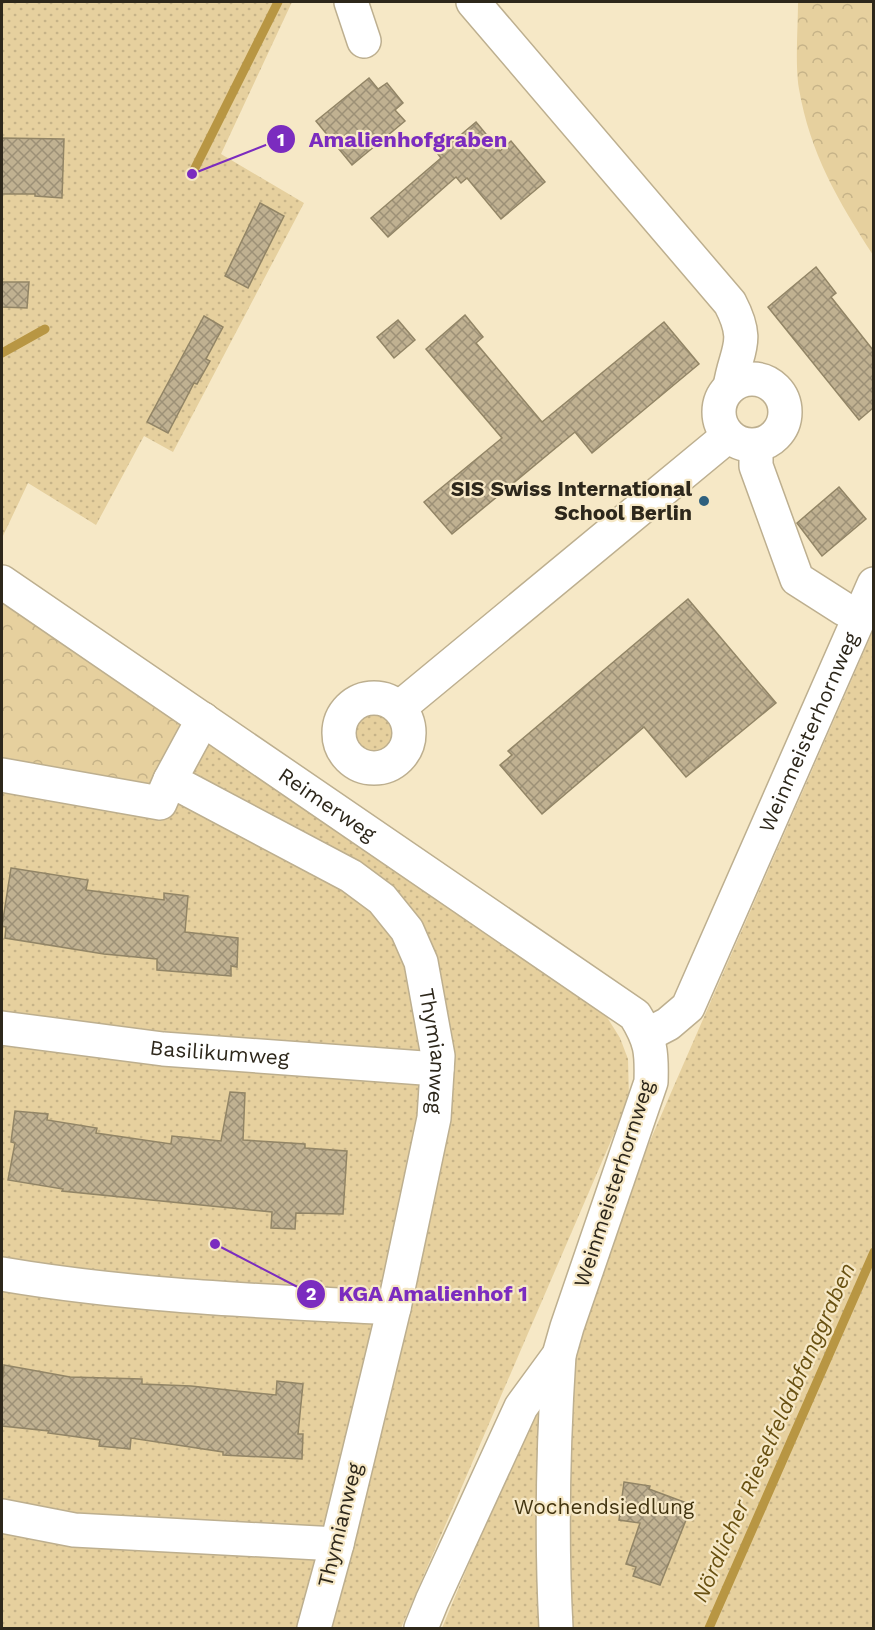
<svg xmlns="http://www.w3.org/2000/svg" width="875" height="1630" font-family="'Work Sans',sans-serif">
<style>
.grass{fill:url(#grass-dots)}
.forest{fill:url(#forest-crowns)}
.lines{fill:none;stroke-linecap:round;stroke-linejoin:round}
.stream{stroke:#b89643;stroke-width:9}
.building{fill:url(#building-cross-hatch);stroke:#928566;stroke-width:1.5}
.minor-casing{stroke:#bdaf8f;stroke-width:36}
.minor{stroke:#fff;stroke-width:33}
.poi-dot{fill:#2e607e;stroke:#f6e8c6;stroke-width:2}
.labels{text-anchor:middle;stroke-width:4.5;stroke-linejoin:round;paint-order:stroke}
.poi-label{font-size:21px;font-weight:bold;fill:#2d271b;stroke:#f6e8c6;text-anchor:end}
.street-label{font-size:21px;fill:#2d271b;stroke:#f6e8c6}
.park-label{font-size:21px;fill:#423410;stroke:#f6e8c6}
.water-label{font-size:22px;font-style:italic;fill:#695112;stroke:#f6e8c6}
.leader{fill:none;stroke:#7b2cbf;stroke-width:2}
.callout-dot{fill:#7b2cbf;stroke:#f6e8c6;stroke-width:2}
.mark-label{font-size:18px;text-anchor:middle;font-weight:bold;fill:#fff}
.callout-label{font-size:22px;text-anchor:middle;font-weight:bold;fill:#7b2cbf;stroke:#f6e8c6;stroke-width:4.5;stroke-linejoin:round;paint-order:stroke}
</style>
<defs>
<pattern id="grass-dots" width="8" height="8" patternUnits="userSpaceOnUse" patternTransform="scale(1.5)"><rect width="8" height="8" fill="#e6d09e"/><path d="M2 2h.1M6 6h.1" fill="none" stroke="#c6b388" stroke-width="1.8" stroke-linecap="round"/></pattern>
<pattern id="forest-crowns" width="20" height="18" patternUnits="userSpaceOnUse" patternTransform="scale(1.5)"><rect width="20" height="18" fill="#e6d09e"/><path d="M2 6a3 3 0 1 1 6 0M12 15a3 3 0 1 1 6 0" fill="none" stroke="#c6b388"/></pattern>
<pattern id="building-cross-hatch" width="8" height="8" patternUnits="userSpaceOnUse" patternTransform="scale(1.5)"><rect width="8" height="8" fill="#c0b191"/><path d="M0 0l8 8M0 8l8-8" fill="none" stroke="#9c9076"/></pattern>
</defs>
<rect width="100%" height="100%" fill="#f6e8c6"/>
<!-- grass -->
<g class="grass">
<polygon points="2,2 292,2 221,154 304,203 173,452 144,436 96,525 28,483 2,538"/>
<path d="M873,631V1628H442C581,1294 728,963 873,631Z"/>
<circle cx="373" cy="732" r="24"/>
<polygon points="187,727 539,965 605,1014 620,1038 628,1059 629,1099 401,1628 2,1628 2,761"/>
</g>
<!-- forest -->
<g class="forest">
<path d="M798,2H873V255C838,201 810,153 799,89C795,64 798,27 798,2Z"/>
<polygon points="2,600 187,727 155,786 2,761"/>
</g>
<g class="lines">
<!-- stream -->
<g class="stream">
<polyline points="192,174 278,2"/>
<polyline points="2,353 45,329"/>
<polyline points="709,1628 874,1252"/>
</g>
</g>
<!-- building -->
<g class="building">
<polygon points="369,78 378,89 387,83 403,103 395,110 405,121 352,165 316,121"/>
<polygon points="476,122 500,151 511,141 545,182 501,219 467,178 461,183 456,177 388,237 371,218 441,158 438,154"/>
<polygon points="2,138 64,139 62,198 35,196 35,194 2,194"/>
<polygon points="260,203 284,216 248,288 225,276"/>
<polygon points="816,267 836,293 831,297 873,350 873,408 859,420 768,307"/>
<polygon points="2,282 29,282 27,308 2,307"/>
<polygon points="465,315 483,337 476,343 542,422 664,322 699,364 592,453 575,432 452,534 424,502 502,438 426,349"/>
<polygon points="204,316 223,327 206,359 210,361 197,384 194,383 168,433 147,422"/>
<polygon points="398,320 415,340 394,358 377,337"/>
<polygon points="839,487 866,519 822,556 797,523"/>
<polygon points="688,599 776,703 686,777 644,727 542,814 500,765 512,755 508,751"/>
<polygon points="11,868 88,880 86,890 164,900 164,893 188,896 185,932 238,938 237,967 231,966 231,976 157,970 157,959 104,954 5,938 6,927 2,926"/>
<polygon points="230,1092 245,1093 243,1140 305,1144 305,1148 347,1151 343,1214 296,1213 295,1229 271,1228 272,1212 62,1191 63,1189 8,1180 15,1143 11,1142 15,1111 48,1114 47,1120 97,1128 96,1133 171,1144 172,1136 221,1141"/>
<polygon points="4,1365 70,1377 142,1379 142,1384 191,1386 276,1395 277,1381 303,1384 298,1434 303,1434 302,1459 223,1455 223,1452 131,1438 130,1449 99,1446 100,1440 48,1433 49,1431 2,1426 2,1385"/>
<polygon points="624,1482 650,1486 649,1489 692,1505 660,1585 633,1576 636,1567 626,1564 640,1523 619,1520"/>
</g>
<g class="lines">
<!-- minor casing -->
<g class="minor-casing">
<g id="minor">
<polyline points="351,2 364,41"/>
<path d="M473,2L730,303C751,343 736,349 730,387"/>
<circle cx="752" cy="412" r="33"/>
<polyline points="756,446 756,466 797,579 844,609 859,616"/>
<path id="s1" d="M2,582L635,1015C651,1041 652,1052 651,1082L567,1327L559,1355L521,1407L432,1601L421,1628"/>
<circle cx="374" cy="733" r="35"/>
<polyline points="399,708 728,436"/>
<path id="s2" d="M2,775L160,803L170,780L351,876L382,899L407,930L421,962L438,1056L434,1118L394,1308L337,1544L314,1628"/>
<polyline points="170,780 203,719"/>
<path id="s3" d="M2,1028L163,1049L437,1069"/>
<path id="s4" d="M647,1035L668,1024L688,1007L874,584"/>
<path d="M2,1274C131,1296 263,1301 394,1308"/>
<polyline points="2,1516 74,1530 337,1544"/>
<path d="M556,1628C551,1536 553,1447 559,1355"/>
</g>
</g>
<!-- minor -->
<use href="#minor" class="minor"/>
</g>
<!-- markers -->
<circle class="poi-dot" cx="704" cy="501" r="6"/>
<g class="labels">
<!-- poi labels -->
<g class="poi-label">
<text x="692" y="496">SIS Swiss International<tspan x="692" dy="24">School Berlin</tspan></text>
</g>
<!-- street labels -->
<g class="street-label">
<text dy="7" stroke="none"><textPath href="#s4" startOffset="350">Weinmeisterhornweg</textPath></text>
<text dy="7" stroke="none"><textPath href="#s1" startOffset="394">Reimerweg</textPath></text>
<text dy="7" stroke="none"><textPath href="#s2" startOffset="594">Thymianweg</textPath></text>
<text dy="7" stroke="none"><textPath href="#s3" startOffset="219">Basilikumweg</textPath></text>
<text transform="translate(614 1184) rotate(-72)" y="7">Weinmeisterhornweg</text>
<text transform="translate(340 1525) rotate(-76)" y="7">Thymianweg</text>
</g>
<!-- park labels -->
<g class="park-label">
<text x="604" y="1514">Wochendsiedlung</text>
</g>
<!-- water labels -->
<g class="water-label">
<text transform="translate(773 1432) rotate(-66)" y="8">Nördlicher Rieselfeldabfanggraben</text>
</g>
</g>
<!-- callouts -->
<path class="leader" d="M192 174L281 139M215 1244L311 1294"/>
<g class="callout-dot">
<circle cx="192" cy="174" r="6"/>
<circle cx="215" cy="1244" r="6"/>
<circle cx="281" cy="139" r="15"/>
<circle cx="311" cy="1294" r="15"/>
</g>
<g class="mark-label">
<text x="281" y="146">1</text>
<text x="311" y="1300">2</text>
</g>
<g class="callout-label">
<text x="408" y="147">Amalienhofgraben</text>
<text x="433" y="1301">KGA Amalienhof 1</text>
</g>
<!-- border -->
<rect width="875" height="1630" fill="none" stroke="#2d271b" stroke-width="6"/>
</svg>
